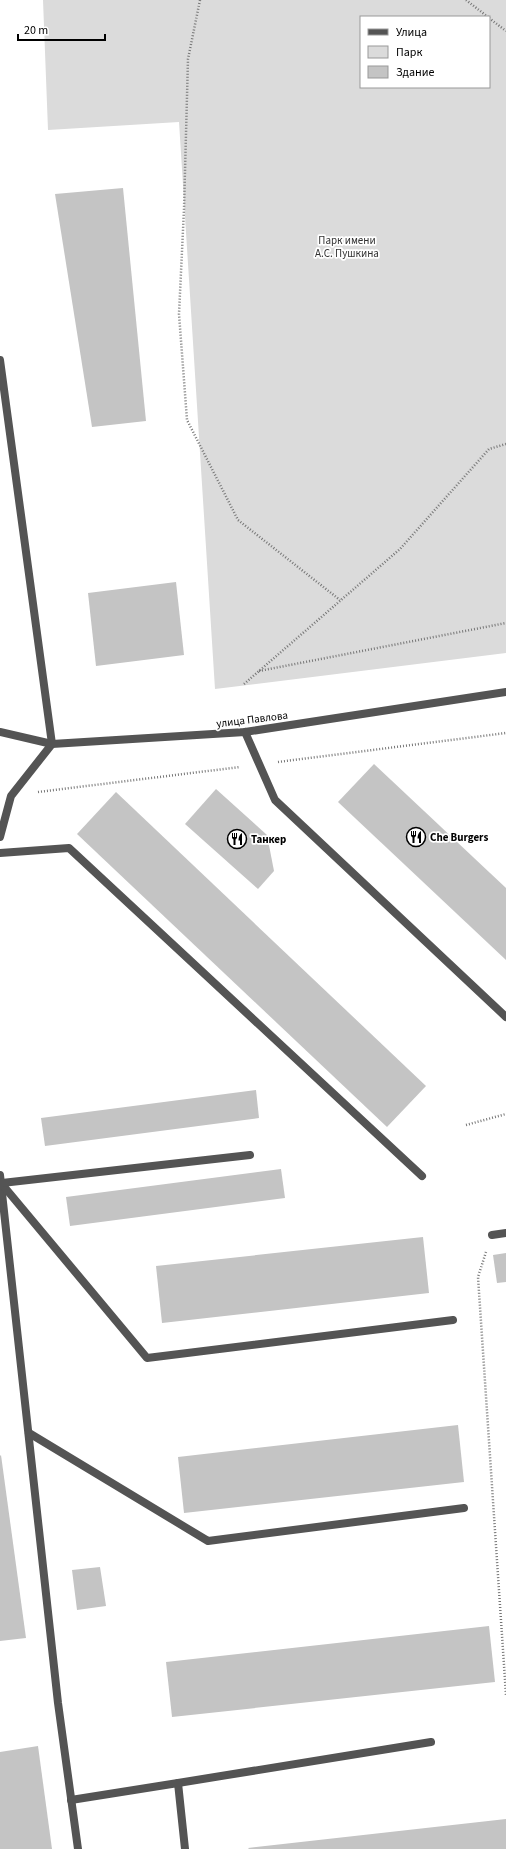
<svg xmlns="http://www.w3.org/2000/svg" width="506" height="1849" font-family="'Source Sans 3',sans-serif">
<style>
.green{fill:#dbdbdb;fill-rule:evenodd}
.building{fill:#c4c4c4}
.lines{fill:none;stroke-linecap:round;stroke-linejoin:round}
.path{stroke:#767676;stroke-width:2.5;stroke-dasharray:1 2;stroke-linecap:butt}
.service{stroke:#545454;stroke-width:8}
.tertiary{stroke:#545454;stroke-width:8}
.labels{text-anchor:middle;stroke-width:3.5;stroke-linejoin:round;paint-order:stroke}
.park-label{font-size:11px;fill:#323232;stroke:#fff}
.street-label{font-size:11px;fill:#000;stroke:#fff}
.poi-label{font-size:11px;font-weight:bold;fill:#000;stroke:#fff;text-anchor:start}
</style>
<rect width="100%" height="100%" fill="#fff"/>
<!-- green -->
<path class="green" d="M43,0H506V653L215,689L179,122L48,130ZM361,17H489V87H361Z"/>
<!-- building -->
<g class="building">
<polygon points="123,188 146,421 92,427 55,194"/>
<polygon points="176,582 184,655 96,666 88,593"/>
<polygon points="374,764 506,888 506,960 338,802"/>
<polygon points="216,789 267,835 274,871 258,889 185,824"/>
<polygon points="116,792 426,1086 387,1127 77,834"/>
<polygon points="256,1090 259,1118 45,1146 41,1118"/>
<polygon points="281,1169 285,1198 70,1226 66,1197"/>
<polygon points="423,1237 429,1293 162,1323 156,1266"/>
<polygon points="506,1253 506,1282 497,1283 493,1255"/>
<polygon points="458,1425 464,1482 184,1513 178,1457"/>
<polygon points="1,1455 26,1638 0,1641 0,1456"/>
<polygon points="100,1567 106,1606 77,1610 72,1570"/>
<polygon points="489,1626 495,1682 172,1717 166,1662"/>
<polygon points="38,1746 52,1849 0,1849 0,1752"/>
<polygon points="506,1819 506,1849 249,1849 248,1848"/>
</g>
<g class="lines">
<!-- path -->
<g class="path">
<polyline points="200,0 188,59 184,209 179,314 187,420 238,520 340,600"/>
<polyline points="466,0 488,17"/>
<polyline points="489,18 506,31"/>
<polyline points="259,671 506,623"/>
<polyline points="244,684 400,549 489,449 506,444"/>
<polyline points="278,762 506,733"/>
<polyline points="38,792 240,767"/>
<polyline points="466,1125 506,1114"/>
<polyline points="486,1252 478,1277 506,1695"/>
</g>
<!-- service -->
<g class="service">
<polyline points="0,360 52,744 11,796 0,837"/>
<polyline points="245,732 275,800 506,1017"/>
<polyline points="0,853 69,848 422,1176"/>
<polyline points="0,1175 58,1703 78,1849"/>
<polyline points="1,1183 147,1358 453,1320"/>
<polyline points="2,1183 250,1155"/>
<polyline points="492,1235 506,1233"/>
<polyline points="29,1433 208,1541 464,1508"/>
<polyline points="178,1783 431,1742"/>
<polyline points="71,1800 178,1783 185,1849"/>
</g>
<!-- tertiary -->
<polyline class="tertiary" points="0,732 52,744 245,732 506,692"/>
</g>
<!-- icons -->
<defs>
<g id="restaurant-ring" transform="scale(1)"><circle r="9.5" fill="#fff" stroke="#000" stroke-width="1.5"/><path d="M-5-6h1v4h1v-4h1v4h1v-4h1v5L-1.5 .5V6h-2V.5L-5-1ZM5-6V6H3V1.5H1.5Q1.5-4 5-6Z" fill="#000"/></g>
</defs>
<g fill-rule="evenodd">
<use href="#restaurant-ring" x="416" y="837"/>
<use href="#restaurant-ring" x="237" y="839"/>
</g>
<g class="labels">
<!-- park labels -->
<g class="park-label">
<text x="347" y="244">Парк имени<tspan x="347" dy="13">А.С. Пушкина</tspan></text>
</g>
<!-- street labels -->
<g class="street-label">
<text transform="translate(252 719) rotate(-7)" y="4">улица Павлова</text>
</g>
<!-- poi labels -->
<g class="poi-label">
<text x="430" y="841">Che Burgers</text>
<text x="251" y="843">Танкер</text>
</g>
</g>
<!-- legend -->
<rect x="360" y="16" width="130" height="72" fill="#ffffff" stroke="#999999"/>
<rect x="368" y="29" width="20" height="6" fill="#545454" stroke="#999999"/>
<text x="396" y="36" font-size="12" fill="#000000">Улица</text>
<rect x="368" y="46" width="20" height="12" fill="#dbdbdb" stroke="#999999"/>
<text x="396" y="56" font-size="12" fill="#000000">Парк</text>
<rect x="368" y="66" width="20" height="12" fill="#c4c4c4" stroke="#999999"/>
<text x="396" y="76" font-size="12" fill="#000000">Здание</text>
<!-- scale -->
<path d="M18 34v6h87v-6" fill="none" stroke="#000000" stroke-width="2"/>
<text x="24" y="34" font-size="12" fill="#000000" stroke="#ffffff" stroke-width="3" paint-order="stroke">20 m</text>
</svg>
